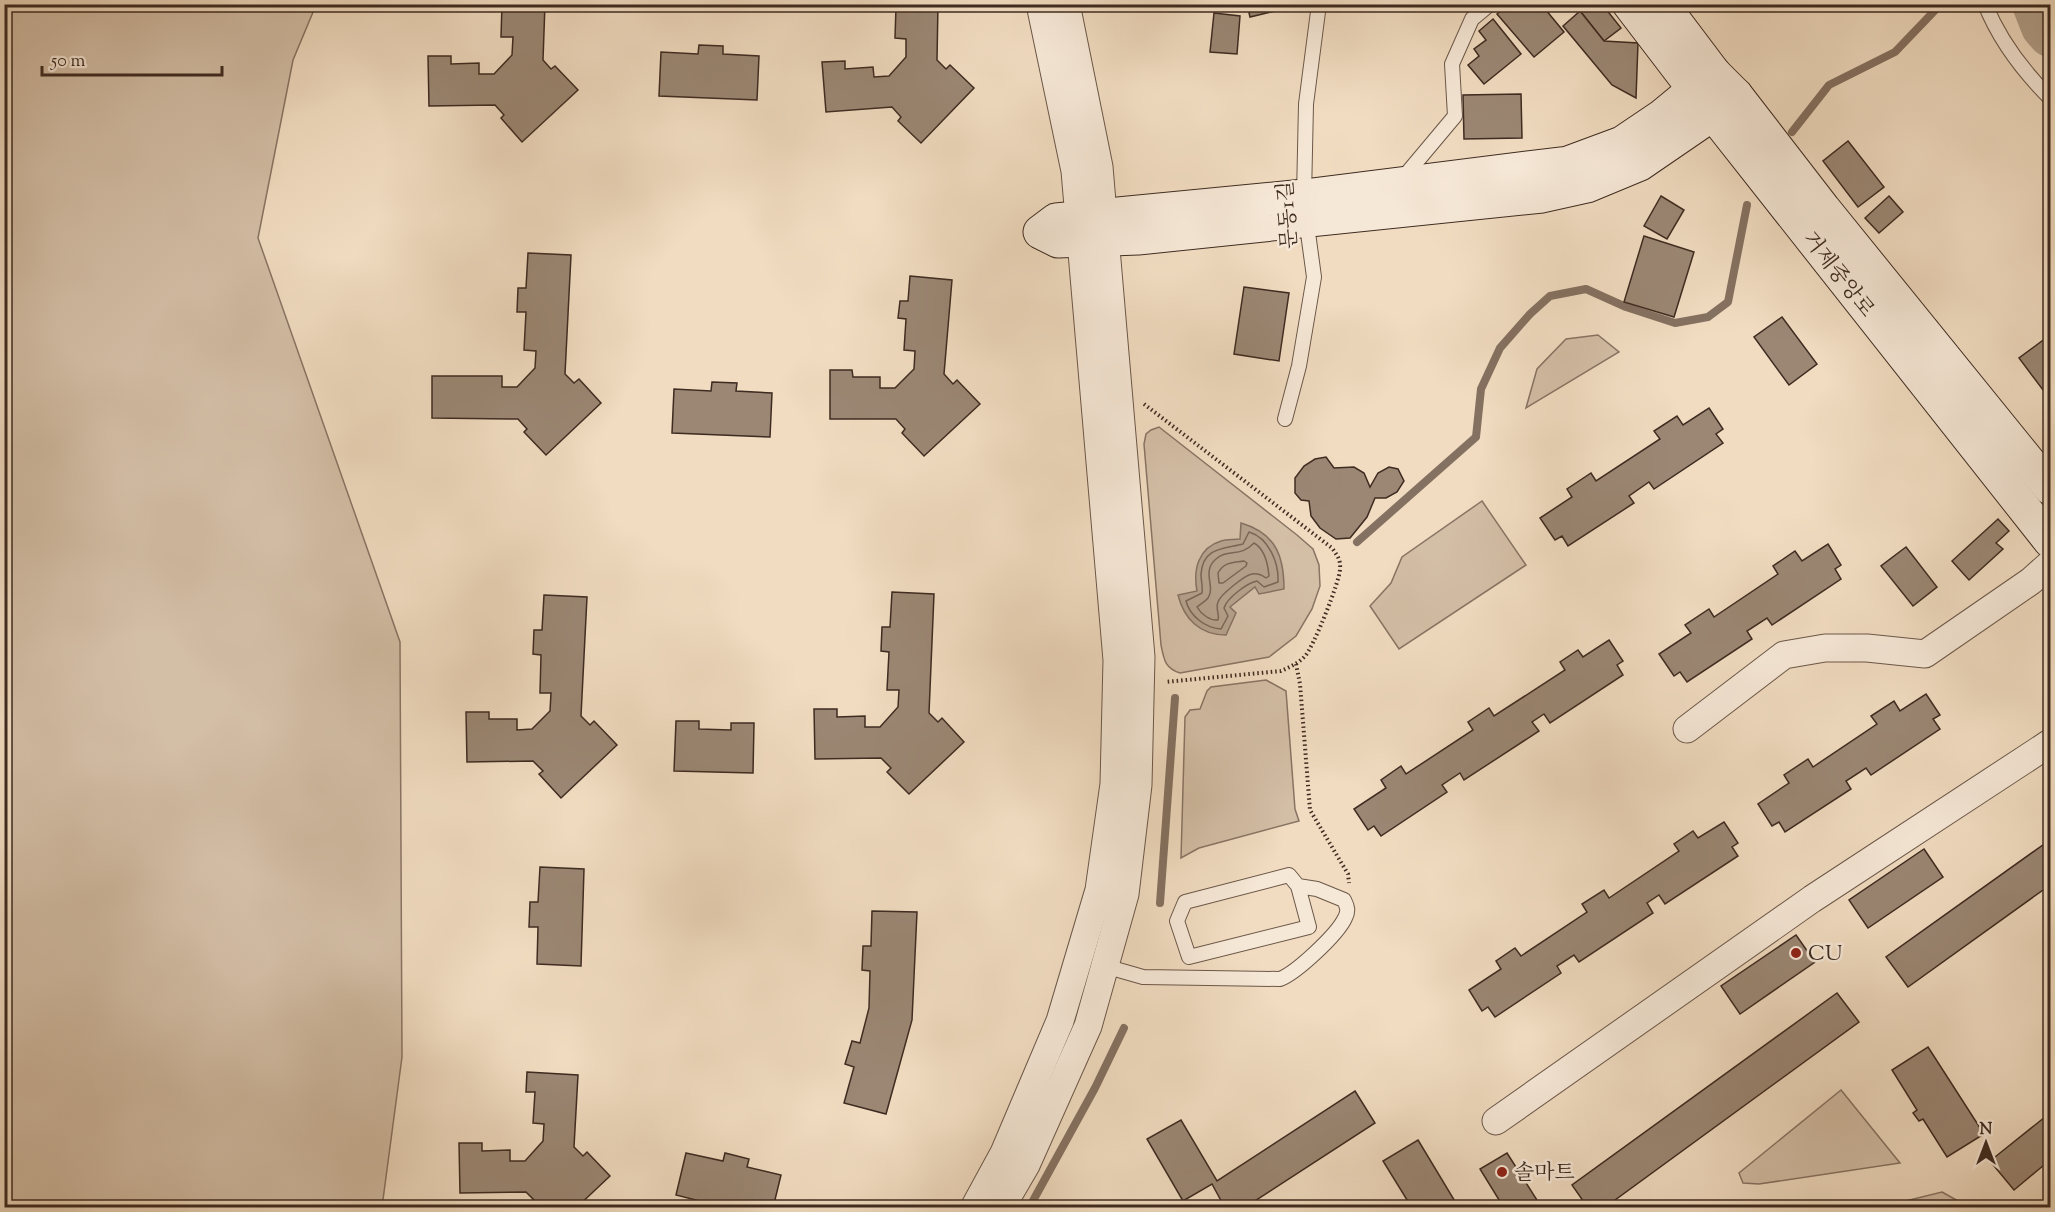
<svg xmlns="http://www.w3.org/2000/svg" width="2055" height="1212" font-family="'Sorts Mill Goudy','Noto Serif KR',serif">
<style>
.green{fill:#d3bea6;stroke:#887464;stroke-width:1.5}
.water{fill:#b4a08b;stroke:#857161;stroke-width:1.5}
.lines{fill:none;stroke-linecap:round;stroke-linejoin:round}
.shore{stroke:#796656;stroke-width:1.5}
.stream{stroke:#857161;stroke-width:8}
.river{stroke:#b4a08b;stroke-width:44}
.building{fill:#9b8774;stroke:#3e2b21;stroke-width:1.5}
.lane-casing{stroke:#6b5749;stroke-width:16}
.street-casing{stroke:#6b5749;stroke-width:29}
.secondary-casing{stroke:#3e2b21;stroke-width:35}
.path{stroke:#3e2b21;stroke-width:4;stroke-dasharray:1.5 3;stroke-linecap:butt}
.lane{stroke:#f6e8d7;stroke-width:14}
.street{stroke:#f6e8d7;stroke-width:27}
.secondary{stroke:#f6e8d7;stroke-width:33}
.poi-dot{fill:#8f2418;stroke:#f6e8d7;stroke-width:2}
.labels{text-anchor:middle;stroke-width:5;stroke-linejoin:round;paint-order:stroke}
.street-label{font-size:21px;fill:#3e2b21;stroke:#f6e8d7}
.poi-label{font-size:21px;fill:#3e2b21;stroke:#f6e8d7;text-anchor:start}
</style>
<rect width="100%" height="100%" fill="#f1dcc1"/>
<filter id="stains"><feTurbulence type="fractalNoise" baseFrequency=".00333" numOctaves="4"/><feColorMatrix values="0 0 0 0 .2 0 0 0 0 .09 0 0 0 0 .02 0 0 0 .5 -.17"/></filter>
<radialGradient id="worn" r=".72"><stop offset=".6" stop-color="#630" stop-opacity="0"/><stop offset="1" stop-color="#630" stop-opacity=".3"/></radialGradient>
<!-- green -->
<g class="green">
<polygon points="5,4 316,5 293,60 258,238 400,642 402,1057 382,1207 5,1207"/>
<polygon points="1598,335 1619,352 1526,408 1537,369 1566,339"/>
<path d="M1159,427L1297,535L1313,549L1319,565L1320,586L1312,609L1296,636L1269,657L1180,673C1165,668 1164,660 1161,645L1144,444L1146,434L1151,430Z"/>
<polygon points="1482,501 1526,565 1399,649 1370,606 1391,583 1402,557"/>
<polygon points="1266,680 1286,691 1295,809 1299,821 1199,848 1181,858 1185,717 1190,710 1200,709 1207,691 1211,687"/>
<polygon points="1841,1090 1900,1163 1759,1184 1743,1183 1739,1173"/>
<polygon points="1942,1192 1969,1207 1881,1207"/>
</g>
<!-- water -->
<path class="water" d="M1241,523C1275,533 1284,555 1284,589L1259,594L1255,587L1230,607L1236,613L1226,635C1200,635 1184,619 1178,595L1197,591C1193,570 1198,548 1221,541C1227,539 1234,540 1240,539Z"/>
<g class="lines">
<!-- shore -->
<g class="shore">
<path d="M1249,532C1269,538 1279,563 1278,582L1264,587L1257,581C1247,583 1227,598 1224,608L1228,616L1221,629C1205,628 1190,616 1186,601L1202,593C1203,587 1201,581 1201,574C1203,547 1224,549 1243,544Z"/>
<path d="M1254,543C1265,549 1268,565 1269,576L1266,578C1262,575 1258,573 1252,574C1245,575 1220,595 1218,602C1215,609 1220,614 1218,620C1210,621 1201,614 1197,607C1200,604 1205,602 1208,598C1216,586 1201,572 1216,559C1228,548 1240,558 1254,543Z"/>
<path d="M1244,561L1247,563L1246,566L1223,583H1219L1218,573C1224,562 1232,563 1244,561Z"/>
</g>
<!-- stream -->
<g class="stream">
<polyline points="1792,132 1829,85 1895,52 1941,4"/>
<polyline points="1357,542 1476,437 1481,389 1500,348 1530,314 1550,296 1586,289 1626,307 1675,323 1708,317 1728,302 1747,205"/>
<polyline points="1160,903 1175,698"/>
<polyline points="1029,1208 1095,1088 1124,1028"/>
</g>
<!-- river -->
<polyline class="river" points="2034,4 2043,27 2050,35"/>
</g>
<!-- building -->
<g class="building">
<polygon points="502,4 545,4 543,60 551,69 555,66 578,90 522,142 501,118 504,115 495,105 429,106 428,56 451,56 451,64 479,63 479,74 494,74 512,55 513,37 501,37"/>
<polygon points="888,4 938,4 937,60 946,69 950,65 974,88 921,143 898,121 901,117 892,107 826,112 822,62 845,61 845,69 873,67 874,77 889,76 906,57 906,39 895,38 896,7 888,7"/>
<polygon points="1247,4 1287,4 1288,8 1250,17"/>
<polygon points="1509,4 1541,4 1564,32 1534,57 1497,14"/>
<polygon points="1588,4 1602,4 1621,28 1604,41 1580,11"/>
<polygon points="1580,11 1604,41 1638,43 1636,98 1612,85 1563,26"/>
<polygon points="1214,13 1240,16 1237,54 1210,52"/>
<polygon points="1493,19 1521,54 1484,84 1468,65 1479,56 1474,49 1486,40 1479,31"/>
<polygon points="699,45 723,46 723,54 759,56 757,100 659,96 661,52 698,54"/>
<polygon points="1521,94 1522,138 1464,139 1463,95"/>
<polygon points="1848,141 1884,187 1858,207 1823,161"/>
<polygon points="1661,196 1684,210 1667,239 1644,226"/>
<polygon points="1889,196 1903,212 1879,233 1865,218"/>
<polygon points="1644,236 1694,252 1674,317 1624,302"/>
<polygon points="528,253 571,255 565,374 574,383 579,379 601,403 546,455 524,432 527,429 518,419 432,418 432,376 502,376 502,387 517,387 535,368 536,351 524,350 526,312 517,312 518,288 526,288"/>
<polygon points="910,276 952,280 944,374 953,384 957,380 980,404 924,456 902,433 905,429 896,419 830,419 830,370 852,370 853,377 880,377 880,388 895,388 914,369 915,351 904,350 906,319 898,318 900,301 908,301"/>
<polygon points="1244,287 1289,293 1279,361 1234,354"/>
<polygon points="1782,317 1817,364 1789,385 1754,337"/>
<polygon points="2050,335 2050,384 2043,390 2019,358"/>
<polygon points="712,382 737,383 736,391 772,393 770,437 672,433 674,389 711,391"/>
<polygon points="1709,408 1723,429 1716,434 1723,443 1654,489 1649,482 1629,496 1634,503 1568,546 1562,536 1555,540 1540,518 1572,497 1567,489 1591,473 1596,481 1660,439 1654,431 1677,416 1683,425"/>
<polygon points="1326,457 1334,468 1354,467 1364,473 1370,487 1378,473 1389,467 1398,469 1404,481 1397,492 1386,498 1375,498 1367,517 1350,538 1336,539 1320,528 1311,516 1309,501 1301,500 1295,493 1295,478 1304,466 1315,459"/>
<polygon points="1998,519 2009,531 1996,543 2003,549 1969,580 1952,561"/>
<polygon points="1828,544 1841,565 1835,569 1841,579 1772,625 1767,618 1747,631 1752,639 1687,682 1680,672 1674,676 1659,654 1691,633 1685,625 1709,609 1714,617 1778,574 1773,566 1795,551 1802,561"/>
<polygon points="1906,547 1937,587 1913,606 1881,566"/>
<polygon points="892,592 934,594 929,713 938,722 942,718 964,742 909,794 887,772 891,768 881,758 815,759 814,709 837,709 837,717 865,716 865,727 880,727 898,707 899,690 887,690 889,652 881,651 882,627 890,627"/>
<polygon points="544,595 587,597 581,716 590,725 594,721 617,745 561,798 539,774 543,771 533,761 467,762 466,712 489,712 489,719 517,719 517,730 532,729 550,711 551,693 540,693 541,655 533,654 534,630 542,630"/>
<polygon points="1609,640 1623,661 1617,665 1623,675 1550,723 1544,714 1532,722 1539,731 1464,780 1460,773 1442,785 1447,792 1381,836 1374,826 1368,830 1354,809 1386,788 1381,780 1401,766 1406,774 1473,730 1468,722 1489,708 1494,716 1565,670 1560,662 1578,650 1583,657"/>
<polygon points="1926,694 1940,715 1933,719 1940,729 1871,775 1866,768 1846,781 1851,789 1785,832 1779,822 1772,826 1758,804 1789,783 1784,775 1808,759 1813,767 1877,724 1871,716 1894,701 1900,711"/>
<polygon points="676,721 699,721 699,729 731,730 731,723 754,723 753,773 674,771"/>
<polygon points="1724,822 1738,843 1732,847 1738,856 1665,904 1659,895 1647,903 1653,913 1579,962 1574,955 1557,966 1561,973 1495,1017 1488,1007 1482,1011 1469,990 1501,969 1496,961 1515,948 1521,956 1587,912 1582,904 1604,890 1609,898 1679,851 1674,844 1693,831 1698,838"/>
<polygon points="2047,842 2050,848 2050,885 1908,987 1886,957"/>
<polygon points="1924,849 1943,877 1868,928 1849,900"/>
<polygon points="540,867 584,869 581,966 537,964 538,927 529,927 530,902 538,902"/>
<polygon points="872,911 917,912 912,1020 886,1114 844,1103 854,1067 845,1064 852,1041 860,1043 869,1008 870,971 862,970 863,946 871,946"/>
<polygon points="1796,935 1815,962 1740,1014 1721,986"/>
<polygon points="1837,993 1859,1022 1604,1208 1588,1208 1572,1185"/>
<polygon points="1928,1047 1984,1134 1947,1157 1923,1119 1919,1121 1913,1113 1917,1110 1892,1070"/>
<polygon points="527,1072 578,1075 574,1147 583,1156 587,1152 610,1176 576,1208 534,1208 532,1205 536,1202 526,1192 460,1193 459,1143 482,1143 482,1151 510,1150 510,1161 525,1161 543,1141 544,1124 533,1123 535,1092 526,1092"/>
<polygon points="1355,1091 1375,1123 1244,1208 1225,1208 1212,1184 1183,1201 1147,1139 1181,1120 1217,1181"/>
<polygon points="2050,1113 2050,1160 2014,1190 1990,1161"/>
<polygon points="1418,1140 1459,1208 1412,1208 1383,1161"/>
<polygon points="686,1153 723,1161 725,1153 749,1159 747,1167 781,1175 773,1208 727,1208 676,1195"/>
<polygon points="1507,1153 1542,1208 1504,1208 1480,1169"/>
</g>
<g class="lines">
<!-- lane casing -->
<g class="lane-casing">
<g id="lane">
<path d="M1985,4C1999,39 2024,72 2050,98"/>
<polyline points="1403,178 1455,116 1452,64 1472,19 1490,4"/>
<polyline points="1304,196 1306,104 1319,4"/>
<polyline points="1285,419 1299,366 1314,277 1306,218"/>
<path d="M1101,965L1143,977L1280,979C1296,973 1337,935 1345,918C1349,911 1347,906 1344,900L1317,889L1298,886L1289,875L1185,902L1177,921L1189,957L1309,927L1298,886"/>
</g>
</g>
<!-- street casing -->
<g class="street-casing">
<g id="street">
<polyline points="1687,729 1784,655 1825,648 1867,648 1925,654 2031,581 2050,564"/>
<polyline points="1496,1121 1812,899 2050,743"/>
<polyline points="974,1208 1004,1153 1060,1021 1099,890 1114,784 1117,660 1075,171 1040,4"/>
<polyline points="1001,1208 1026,1165 1088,1026 1125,894 1138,785 1141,657 1099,167 1066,4"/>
</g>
</g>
<!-- secondary casing -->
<g class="secondary-casing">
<g id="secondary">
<polyline points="1629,4 1713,114 2050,541"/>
<polyline points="1662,4 1714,73 1736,95 1824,209 2050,488"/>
<polyline points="1714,73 1662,116 1622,143 1568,163 1304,196 1056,220 1040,232 1058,241 1138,238 1542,196 1587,186 1640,164 1713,114 1736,95"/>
</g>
</g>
<!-- path -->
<g class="path">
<path d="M1144,404L1332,548C1337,555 1341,560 1340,569C1340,581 1313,648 1305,656C1299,663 1290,667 1281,671L1165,682"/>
<polyline points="1296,664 1300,684 1310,810 1348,874 1349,883"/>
</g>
<!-- lane -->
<use href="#lane" class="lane"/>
<!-- street -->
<use href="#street" class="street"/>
<!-- secondary -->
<use href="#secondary" class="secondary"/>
</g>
<!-- markers -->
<g class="poi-dot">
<circle cx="1796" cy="953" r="6"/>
<circle cx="1502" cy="1172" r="6"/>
</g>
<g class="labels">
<!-- street labels -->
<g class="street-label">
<text transform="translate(1287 215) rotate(-94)" y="7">문동1길</text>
<text transform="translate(1839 274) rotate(52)" y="7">거제중앙로</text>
</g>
<!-- poi labels -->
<g class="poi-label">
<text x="1808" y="960">CU</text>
<text x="1514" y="1179">솔마트</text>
</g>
</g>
<!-- margin -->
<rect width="2055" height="1212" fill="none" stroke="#f1dcc1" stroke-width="24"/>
<rect x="6" y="6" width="2043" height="1200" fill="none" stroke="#3e2b21" stroke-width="3"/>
<rect x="12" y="12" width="2031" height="1188" fill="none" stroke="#3e2b21" stroke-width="1.5"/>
<!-- north arrow -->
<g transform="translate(1986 1143)" stroke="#f6e8d7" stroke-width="4.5" paint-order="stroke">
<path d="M0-4.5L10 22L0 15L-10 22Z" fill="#3e2b21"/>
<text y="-9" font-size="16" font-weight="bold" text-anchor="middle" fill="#3e2b21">N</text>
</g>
<!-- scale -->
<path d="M42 66v9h180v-9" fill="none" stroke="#3e2b21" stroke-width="3"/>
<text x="51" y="66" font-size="18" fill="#3e2b21" stroke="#f6e8d7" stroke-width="4.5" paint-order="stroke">50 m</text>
<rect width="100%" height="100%" filter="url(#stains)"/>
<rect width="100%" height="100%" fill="url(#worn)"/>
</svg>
